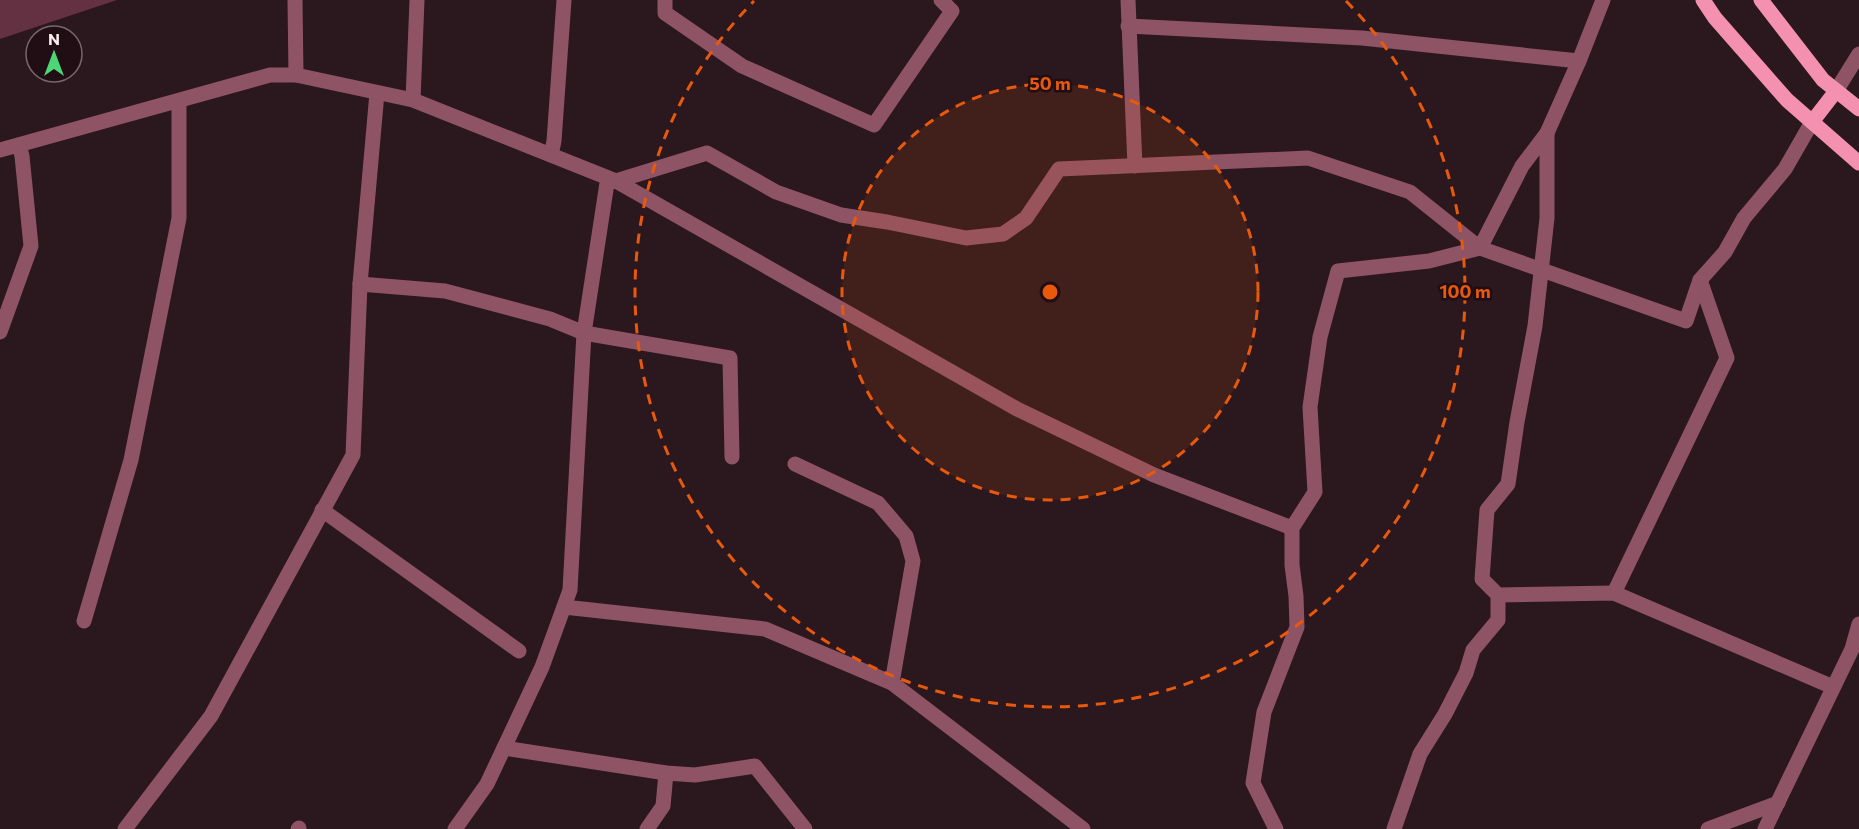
<svg xmlns="http://www.w3.org/2000/svg" width="1859" height="829" font-family="Commissioner,sans-serif">
<style>
.green{fill:#633142}
.lines{fill:none;stroke-linecap:round;stroke-linejoin:round}
.minor{stroke:#8f5366;stroke-width:15}
.major{stroke:#f491b0;stroke-width:15}
.ring{fill:none;stroke:#e8590c;stroke-width:3;stroke-dasharray:10 8}
.centre{fill:#e8590c;stroke:#210e14;stroke-width:3}
.ring-label{font-size:18px;text-anchor:middle;font-weight:bold;fill:#e8590c;stroke:#210e14;stroke-width:5;stroke-linejoin:round;paint-order:stroke}
</style>
<rect width="100%" height="100%" fill="#2b171e"/>
<!-- green -->
<polygon class="green" points="0,0 117,0 0,39"/>
<g class="lines">
<!-- minor -->
<g class="minor">
<polyline points="295,0 296,75"/>
<polyline points="665,0 665,13 742,66 874,125 952,11 941,0"/>
<polyline points="1128,0 1135,166"/>
<polyline points="1128,26 1362,38 1579,61"/>
<polyline points="1836,91 1859,54"/>
<polyline points="413,100 417,0"/>
<polyline points="1547,133 1579,61 1603,0"/>
<polyline points="0,150 270,75 296,75 413,100 616,181 607,183 584,333 550,319 445,291 360,284 353,455 211,716 125,829"/>
<polyline points="551,155 554,141 564,0"/>
<polyline points="360,284 377,93"/>
<polyline points="0,332 31,246 22,156 19,145"/>
<polyline points="795,464 878,503 906,536 913,561 892,683"/>
<polyline points="322,510 519,651"/>
<polyline points="1292,528 1154,475 1017,409 616,181 707,153 776,192 841,215 887,222 966,238 1003,234 1026,218 1059,169 1308,158 1410,192 1480,248 1686,321 1700,280 1725,252 1744,218 1785,169 1812,122"/>
<polyline points="1614,593 1727,358 1700,280"/>
<polyline points="1498,595 1614,593 1833,687"/>
<polyline points="564,607 765,629 892,683 1083,829"/>
<polyline points="84,621 131,460 179,218 179,101"/>
<polyline points="504,748 666,773 695,775 755,766 805,829"/>
<polyline points="298,829 299,828"/>
<polyline points="455,829 487,784 542,667 570,590 584,333 730,358 732,457"/>
<polyline points="647,829 663,806 666,773"/>
<polyline points="1276,829 1253,783 1264,712 1297,627 1296,596 1292,565 1292,528 1315,492 1310,407 1320,337 1338,271 1429,261 1480,248 1522,166 1547,133 1547,218 1535,326 1517,422 1508,484 1487,510 1482,579 1498,595 1498,620 1473,650 1466,673 1445,714 1420,754 1394,829"/>
<polyline points="1708,829 1778,803"/>
<polyline points="1765,829 1852,649 1859,624"/>
</g>
<!-- major -->
<g class="major">
<polyline points="1703,0 1715,18 1787,100 1859,163"/>
<polyline points="1761,0 1823,80 1859,109"/>
<polyline points="1812,122 1836,91"/>
</g>
</g>
<!-- distance rings -->
<circle cx="1050" cy="292" r="208" fill="#e8590c" fill-opacity=".12"/>
<g class="ring">
<circle cx="1050" cy="292" r="208"/>
<path d="M1346 1A415 415 0 1 1 754 1"/>
</g>
<circle cx="1050" cy="292" r="9" class="centre"/>
<g class="ring-label">
<text x="1050" y="90">50 m</text>
<text x="1465" y="298">100 m</text>
</g>
<!-- north arrow -->
<g transform="translate(54 54)"><circle r="28" fill="#210e14" stroke="#78676c" stroke-width="1.5"/>
<path d="M0-4.5L10 22L0 15L-10 22Z" fill="#4dd676"/>
<text y="-9" font-size="16" font-weight="bold" text-anchor="middle" fill="#faecef">N</text>
</g>
</svg>
